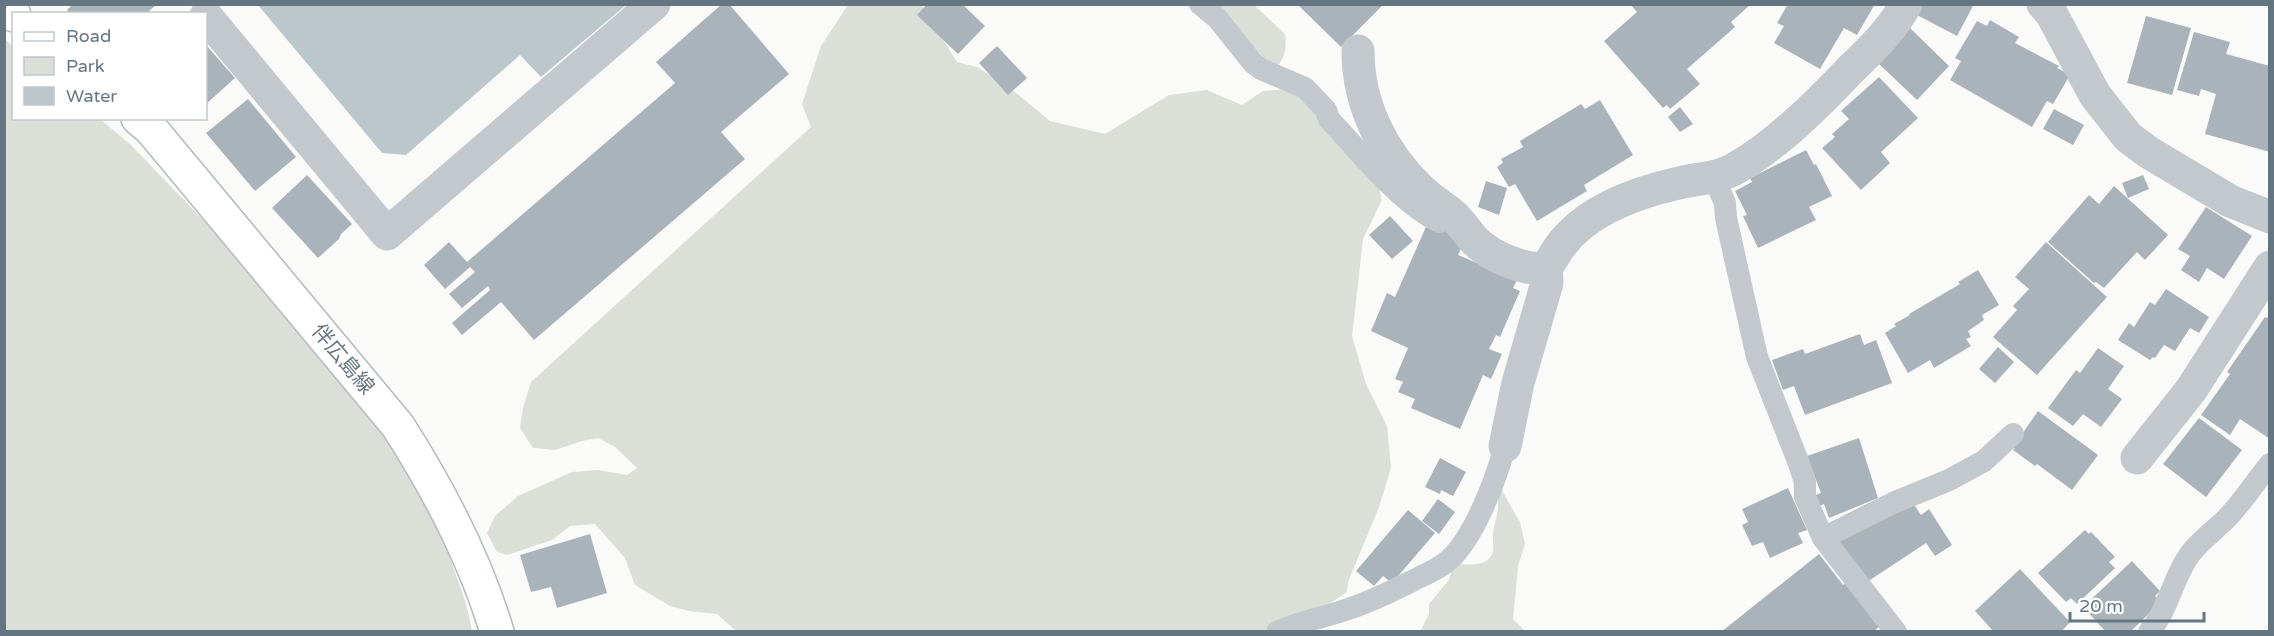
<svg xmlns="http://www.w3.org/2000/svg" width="2274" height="636" font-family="'Varela Round','Noto Sans JP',sans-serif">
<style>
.green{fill:#dadfd7}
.water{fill:#bbc7cb}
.building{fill:#aab3b9}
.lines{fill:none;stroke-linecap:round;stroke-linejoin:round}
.secondary-casing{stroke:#b3babf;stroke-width:36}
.service{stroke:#c3c8cc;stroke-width:22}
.minor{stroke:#c3c8cc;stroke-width:33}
.secondary{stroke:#fff;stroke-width:33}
.labels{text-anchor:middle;stroke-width:6;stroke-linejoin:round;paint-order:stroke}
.street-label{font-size:21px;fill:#657683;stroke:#fff}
</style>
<rect width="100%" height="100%" fill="#fafaf8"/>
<!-- green -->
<g class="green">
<polygon points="848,5 921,5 957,62 977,67 1009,87 1050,121 1105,134 1169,95 1207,90 1242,105 1263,91 1287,89 1308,100 1377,181 1382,200 1363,239 1352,336 1366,384 1387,426 1391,468 1379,507 1348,582 1347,592 1323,608 1294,616 1262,632 736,631 717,614 689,611 670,606 635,585 625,558 595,524 570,526 552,540 507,555 497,552 487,533 495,516 518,496 572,472 598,470 627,475 637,468 615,447 598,438 582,441 555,450 533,448 520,428 523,408 531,382 811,127 802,104 821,46"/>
<path d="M1212,5H1254L1285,34C1287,48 1285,58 1275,69Z"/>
<polygon points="4,39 13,46 14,118 100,119 130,144 305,326 396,450 445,543 466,604 472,631 5,631"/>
<path d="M1501,489L1520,522L1525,544L1518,566L1513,619L1525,631L1420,632L1429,614V604L1449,580L1451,572L1460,564C1471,565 1490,566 1493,551C1494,545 1492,538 1493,532C1496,516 1500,511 1497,494Z"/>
</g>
<!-- water -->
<polygon class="water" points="258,5 626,5 541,77 520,55 406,155 382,153"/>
<!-- building -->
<g class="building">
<polygon points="73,4 157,4 149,11 151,14 70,14 67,10"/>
<polygon points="722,4 729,4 789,74 721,132 745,159 534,340 501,302 462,335 452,323 490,290 488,286 462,308 449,294 475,272 470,267 445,289 424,265 449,242 467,262 675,83 656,62"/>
<polygon points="927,4 962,4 985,26 958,54 917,15"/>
<polygon points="1297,4 1384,4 1341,47"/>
<polygon points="1630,4 1751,4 1731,22 1735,27 1687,69 1700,84 1670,109 1667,105 1663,108 1604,41 1637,12"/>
<polygon points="1788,4 1875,4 1857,35 1844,28 1820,69 1774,43 1784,26 1777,23"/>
<polygon points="1922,4 1974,4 1957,36 1917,15"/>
<polygon points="2146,16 2191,28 2172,95 2127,83"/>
<polygon points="1990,20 2019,37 2015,43 2059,66 2057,68 2070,75 2053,104 2047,101 2032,127 1950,80 1961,61 1955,58 1977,21 1987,26"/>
<polygon points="1909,27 1949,66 1917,100 1876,61"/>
<polygon points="2194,32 2230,42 2226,54 2270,66 2270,152 2205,134 2216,94 2201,89 2199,96 2177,90"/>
<polygon points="206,45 235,78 206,104"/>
<polygon points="997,46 1027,78 1008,95 979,63"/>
<polygon points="1879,77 1918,118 1881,152 1890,163 1861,190 1822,148 1835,137 1832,134 1849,119 1841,111"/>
<polygon points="248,99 296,157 255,191 206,133"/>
<polygon points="1600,100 1633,155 1584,185 1587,191 1537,221 1515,184 1509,187 1497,167 1503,163 1501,159 1523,147 1520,141 1581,104 1585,109"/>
<polygon points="1680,107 1693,124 1680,132 1668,117"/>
<polygon points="2054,109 2084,125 2073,145 2043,129"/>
<polygon points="1806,150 1814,165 1816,164 1832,196 1809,207 1816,220 1758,248 1743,216 1747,215 1735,191 1752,182 1750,178"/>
<polygon points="307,175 352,224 341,234 339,239 318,258 272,208"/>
<polygon points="2143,175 2149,189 2128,198 2122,183"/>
<polygon points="1486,181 1507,188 1499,215 1478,207"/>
<polygon points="2114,186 2168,235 2145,260 2137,252 2104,288 2096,282 2094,283 2048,242 2089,195 2099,204"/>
<polygon points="2206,207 2252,236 2224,279 2207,268 2199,282 2181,270 2190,256 2178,249"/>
<polygon points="1390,216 1413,241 1392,259 1369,235"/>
<polygon points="1429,220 1466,236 1458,255 1517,280 1513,288 1520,291 1500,337 1496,335 1489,349 1502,354 1491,379 1483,375 1460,429 1411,408 1415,399 1398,392 1403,382 1395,379 1408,348 1371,331 1387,293 1395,297"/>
<polygon points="2046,242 2107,297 2037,375 1993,337 2017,310 2013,306 2029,289 2015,277"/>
<polygon points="1978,270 1999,305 1982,315 1984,320 1968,331 1971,337 1966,339 1971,346 1934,368 1930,360 1908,373 1885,333 1896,326 1894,324 1910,315 1909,314 1960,284 1958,282"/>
<polygon points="2166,289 2209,317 2199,333 2190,328 2175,351 2164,345 2155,358 2153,357 2150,360 2118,340 2129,323 2134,327 2150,302 2155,305"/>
<polygon points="2270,314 2270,439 2240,419 2230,435 2201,415 2230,374 2227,372 2265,317 2267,318"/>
<polygon points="1860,334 1864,345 1876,340 1892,383 1805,415 1794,386 1783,390 1772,360 1803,349 1805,354"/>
<polygon points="1998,347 2014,362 1995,383 1979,369"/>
<polygon points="2098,348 2124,366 2108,389 2122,399 2101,427 2083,414 2073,426 2048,408 2076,370 2080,373"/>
<polygon points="2038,411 2098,455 2072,490 2037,464 2035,466 2013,450 2015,448 2013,447"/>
<polygon points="2199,418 2242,450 2206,497 2163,464"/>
<polygon points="1859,438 1878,498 1829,518 1824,504 1817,507 1813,496 1821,493 1807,456"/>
<polygon points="1440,458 1466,472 1453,496 1441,490 1440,494 1425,487"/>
<polygon points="1788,488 1807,530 1798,533 1803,543 1770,558 1763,542 1752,546 1742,525 1748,522 1742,509"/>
<polygon points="1909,497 1921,515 1929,509 1952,545 1935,556 1926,543 1867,582 1837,542"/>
<polygon points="1438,499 1455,512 1439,534 1422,521"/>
<polygon points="1408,510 1435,533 1392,583 1383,576 1374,586 1356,571"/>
<polygon points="2085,530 2089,534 2091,532 2115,557 2109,562 2115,568 2077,604 2071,598 2066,602 2038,573"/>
<polygon points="590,534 607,593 557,608 551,587 531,592 520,555"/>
<polygon points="1819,554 1843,585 1849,580 1881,625 1873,632 1721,632"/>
<polygon points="2132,561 2160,591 2155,596 2161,602 2130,632 2106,632 2083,607"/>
<polygon points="2020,569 2070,622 2061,632 1994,632 1975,611"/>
</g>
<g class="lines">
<!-- secondary casing -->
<g class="secondary-casing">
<g id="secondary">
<polyline points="4,7 14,15"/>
<path d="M138,118L151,129L398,426C439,490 475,558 497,632"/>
</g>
</g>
<!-- service -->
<g class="service">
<path d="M1200,4L1217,18L1253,63L1261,69L1305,88L1326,110L1329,119C1360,152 1399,202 1439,222"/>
<polyline points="1714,178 1725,203 1726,218 1757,357 1798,461 1805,482 1805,497 1823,538 1896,632"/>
<polyline points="1823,538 1893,503 1949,480 1984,461 2013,434"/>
<path d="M1277,632C1301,621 1327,617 1351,608C1375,600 1396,589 1418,578C1429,573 1440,568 1449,560C1475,536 1496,479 1505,446"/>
<path d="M2149,632C2169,609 2172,579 2190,554C2199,542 2211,533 2223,522C2241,505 2254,483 2270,464"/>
</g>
<!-- minor -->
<g class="minor">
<polyline points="2043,4 2051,13 2095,95 2128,137 2148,152 2230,201 2270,217"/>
<polyline points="206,16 387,234 654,4"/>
<path d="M1358,51C1358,105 1383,154 1421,190C1431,200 1444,207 1454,216C1462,224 1468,233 1475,241C1492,257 1524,271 1547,268"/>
<path d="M1505,446L1518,383L1547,283C1547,279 1546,274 1547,269C1548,264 1553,258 1555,254C1580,212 1634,193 1679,183C1699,178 1718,179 1736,168C1777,145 1818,104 1850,70C1871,50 1892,30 1906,4"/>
<polyline points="2137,458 2191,390 2270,267"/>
</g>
<!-- secondary -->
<use href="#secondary" class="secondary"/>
</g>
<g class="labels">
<!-- street labels -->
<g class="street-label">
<text transform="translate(343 359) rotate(50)" y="7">伴広島線</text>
</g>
</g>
<!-- border -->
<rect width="2274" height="636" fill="none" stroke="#657683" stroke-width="12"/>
<!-- legend -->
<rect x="12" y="12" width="195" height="108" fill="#ffffff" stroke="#c1c8cd" stroke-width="1.5"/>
<rect x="24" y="32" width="30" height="9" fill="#ffffff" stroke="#c1c8cd" stroke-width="1.5"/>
<text x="66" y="42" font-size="18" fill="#657683">Road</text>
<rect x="24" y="57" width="30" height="18" fill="#dadfd7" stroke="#c1c8cd" stroke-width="1.5"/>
<text x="66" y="72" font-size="18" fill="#657683">Park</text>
<rect x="24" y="87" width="30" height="18" fill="#bbc7cb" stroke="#c1c8cd" stroke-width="1.5"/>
<text x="66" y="102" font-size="18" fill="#657683">Water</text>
<!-- scale -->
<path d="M2070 612v9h134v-9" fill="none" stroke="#657683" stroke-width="3"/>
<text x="2079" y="612" font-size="18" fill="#657683" stroke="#ffffff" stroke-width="4.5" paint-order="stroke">20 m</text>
</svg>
